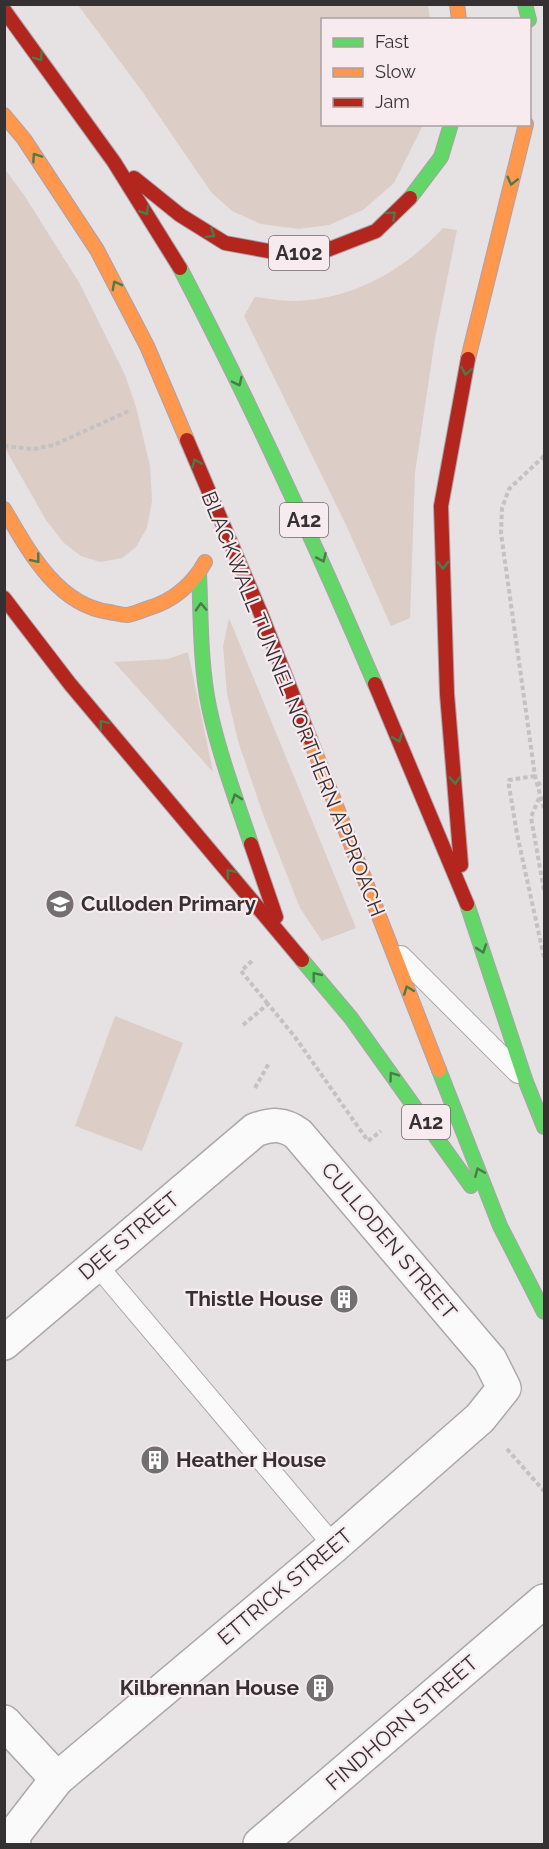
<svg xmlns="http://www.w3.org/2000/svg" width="549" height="1849" font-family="Raleway,sans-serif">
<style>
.green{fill:#dccec6}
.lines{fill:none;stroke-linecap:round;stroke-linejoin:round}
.lane-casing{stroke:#aca7a9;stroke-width:22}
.street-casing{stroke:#aca7a9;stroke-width:36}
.fast-casing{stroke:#aba2ac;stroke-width:16}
.slow-casing{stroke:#aba2ac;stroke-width:16}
.jam-casing{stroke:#aba2ac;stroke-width:16}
.path{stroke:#c4c1c2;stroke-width:4;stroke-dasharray:4.5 3;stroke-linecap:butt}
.lane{stroke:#fbfafb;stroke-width:20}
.street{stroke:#fbfafb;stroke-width:33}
.fast{stroke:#63d668;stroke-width:14}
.slow{stroke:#ff974d;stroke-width:14}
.jam{stroke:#b3261e;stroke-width:14}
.oneway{stroke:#4a7b4a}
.labels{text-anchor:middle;stroke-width:4.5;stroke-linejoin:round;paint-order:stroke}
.shield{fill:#f7ebef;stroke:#6f696b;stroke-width:1.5}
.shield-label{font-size:20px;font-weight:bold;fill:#353132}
.street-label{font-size:21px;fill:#353132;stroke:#f7ebef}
.poi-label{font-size:21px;font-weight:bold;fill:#353132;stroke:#f7ebef;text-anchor:start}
</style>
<rect width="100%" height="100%" fill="#e6e1e3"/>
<!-- green -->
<g class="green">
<polygon points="78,5 428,5 430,19 322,20 322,124 423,125 394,183 363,210 329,225 299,229 261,224 232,211 211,192 144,94"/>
<polygon points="4,168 24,195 80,284 125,375 136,407 150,466 152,501 147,528 136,547 122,558 100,562 81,556 64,543 46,520 5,448"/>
<path d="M443,228L457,230L435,339L415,473L410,618L391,626L347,527L244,316L255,297C267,298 280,301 292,301C353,300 403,271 443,228Z"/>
<polygon points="229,618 356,928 322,941 300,908 264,817 238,741 227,694 223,646"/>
<polygon points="188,652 213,772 114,662 168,659"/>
<polygon points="115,1016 183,1043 142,1151 75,1126"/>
</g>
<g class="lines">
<!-- lane casing -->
<g class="lane-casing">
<g id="lane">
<polyline points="401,956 518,1073"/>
<polyline points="96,1264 334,1546"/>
</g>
</g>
<!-- street casing -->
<g class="street-casing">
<g id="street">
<path d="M4,1343L255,1130C272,1124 283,1123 298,1134L490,1360L504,1388L480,1418L334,1546L57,1779L12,1837L14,1844"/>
<polyline points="4,1722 57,1779"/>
<polyline points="260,1844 544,1601"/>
</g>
</g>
<!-- fast casing -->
<g class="fast-casing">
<g id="fast">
<polyline points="525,4 529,20"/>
<polyline points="410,198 441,157 451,124"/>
<path d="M180,268C251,404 315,543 375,684"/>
<path d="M199,573C201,617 200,663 209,707C219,754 236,799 251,844"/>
<polyline points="467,904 526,1082 544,1127"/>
<polyline points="302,960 351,1018 471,1186"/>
<polyline points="439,1070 500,1226 544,1312"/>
</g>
</g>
<!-- slow casing -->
<g class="slow-casing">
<g id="slow">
<polyline points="457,4 459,20"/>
<polyline points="4,115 24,139 97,250 147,346 187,440"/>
<polyline points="468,359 526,124"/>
<path d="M4,509C28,550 57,605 109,612C115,613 122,615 127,615C134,614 142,610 149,608C173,601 193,584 205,562"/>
<polyline points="310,739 439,1070"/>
</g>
</g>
<!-- jam casing -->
<g class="jam-casing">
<g id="jam">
<polyline points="4,10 114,162 180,268"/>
<polyline points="134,178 180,215 225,243 285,254 327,250 376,231 410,198"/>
<polyline points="187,440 261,614 310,739"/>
<polyline points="4,598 70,684 302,960"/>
<polyline points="375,684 467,904"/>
<polyline points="251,844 276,917"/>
<polyline points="461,865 447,694 441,506 468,359"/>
</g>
</g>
<!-- path -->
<g class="path">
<polyline points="4,446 34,449 54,445 131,410"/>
<polyline points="544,456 509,489 502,508 501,533 535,776 544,809"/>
<polyline points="535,776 509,780 509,786 517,834 544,957"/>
<polyline points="537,785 544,781"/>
<polyline points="539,798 531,817 544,891"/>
<polyline points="252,961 241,971 268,1004"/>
<polyline points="243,1025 268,1004 295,1037 368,1141 381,1131"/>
<polyline points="255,1088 269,1063"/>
<polyline points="507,1449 544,1491"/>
</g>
<!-- lane -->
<use href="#lane" class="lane"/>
<!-- street -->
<use href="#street" class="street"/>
<!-- fast -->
<use href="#fast" class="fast"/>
<!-- slow -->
<use href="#slow" class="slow"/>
<!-- jam -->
<use href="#jam" class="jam"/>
</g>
<!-- one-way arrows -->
<defs><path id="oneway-chevron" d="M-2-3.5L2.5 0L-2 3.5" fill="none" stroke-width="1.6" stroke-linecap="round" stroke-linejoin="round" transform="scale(1.5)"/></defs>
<g class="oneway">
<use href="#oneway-chevron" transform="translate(39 57) rotate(54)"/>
<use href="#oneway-chevron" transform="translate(36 157) rotate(-124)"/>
<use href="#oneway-chevron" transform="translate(512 181) rotate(104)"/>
<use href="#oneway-chevron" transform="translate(145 211) rotate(58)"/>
<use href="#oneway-chevron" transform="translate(392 215) rotate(-42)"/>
<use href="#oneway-chevron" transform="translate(211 234) rotate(32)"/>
<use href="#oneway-chevron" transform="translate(116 285) rotate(-118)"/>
<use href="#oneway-chevron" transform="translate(466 371) rotate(101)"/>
<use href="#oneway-chevron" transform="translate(238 382) rotate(64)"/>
<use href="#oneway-chevron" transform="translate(196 463) rotate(-113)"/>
<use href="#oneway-chevron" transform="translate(322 558) rotate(66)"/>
<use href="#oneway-chevron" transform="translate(36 559) rotate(51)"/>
<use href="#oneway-chevron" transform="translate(443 565) rotate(88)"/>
<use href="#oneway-chevron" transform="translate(201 607) rotate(-93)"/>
<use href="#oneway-chevron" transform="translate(103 724) rotate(-130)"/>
<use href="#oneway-chevron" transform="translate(398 738) rotate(67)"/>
<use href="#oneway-chevron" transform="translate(455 780) rotate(86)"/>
<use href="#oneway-chevron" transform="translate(236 798) rotate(-109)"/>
<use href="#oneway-chevron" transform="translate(230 873) rotate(-130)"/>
<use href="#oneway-chevron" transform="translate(482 949) rotate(71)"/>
<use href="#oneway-chevron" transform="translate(316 976) rotate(-129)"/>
<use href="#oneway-chevron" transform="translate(408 990) rotate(-111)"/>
<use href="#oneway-chevron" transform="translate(393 1076) rotate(-126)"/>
<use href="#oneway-chevron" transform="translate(479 1172) rotate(-112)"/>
</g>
<!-- icons -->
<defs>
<g id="school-disc" transform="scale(1.5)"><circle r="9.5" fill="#736f70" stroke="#f7ebef"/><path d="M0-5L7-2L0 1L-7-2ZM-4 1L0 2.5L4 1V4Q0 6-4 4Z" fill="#fff"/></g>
<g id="building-disc" transform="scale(1.5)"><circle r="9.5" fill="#736f70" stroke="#f7ebef"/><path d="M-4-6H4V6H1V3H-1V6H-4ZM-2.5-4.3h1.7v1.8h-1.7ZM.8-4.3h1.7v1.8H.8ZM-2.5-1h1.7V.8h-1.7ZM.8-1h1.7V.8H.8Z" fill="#fff"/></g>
</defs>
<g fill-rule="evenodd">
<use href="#school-disc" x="60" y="904"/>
<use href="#building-disc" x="344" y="1299"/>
<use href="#building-disc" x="155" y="1460"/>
<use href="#building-disc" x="320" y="1688"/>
</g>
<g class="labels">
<!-- shield labels -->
<g class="shield">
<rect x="269" y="236" width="60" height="34" rx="4.5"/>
<rect x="280" y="503" width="48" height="34" rx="4.5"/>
<rect x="402" y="1105" width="48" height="34" rx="4.5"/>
</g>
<g class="shield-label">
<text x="299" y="260">A102</text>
<text x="304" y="527">A12</text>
<text x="426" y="1129">A12</text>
</g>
<!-- street labels -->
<g class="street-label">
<text transform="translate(293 704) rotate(68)" y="7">BLACKWALL TUNNEL NORTHERN APPROACH</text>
<text transform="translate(129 1236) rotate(-40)" y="7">DEE STREET</text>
<text transform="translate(389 1241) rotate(50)" y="7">CULLODEN STREET</text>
<text transform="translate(285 1587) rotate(-40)" y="7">ETTRICK STREET</text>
<text transform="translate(402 1723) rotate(-41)" y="7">FINDHORN STREET</text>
</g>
<!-- poi labels -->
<g class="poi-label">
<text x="81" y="911">Culloden Primary</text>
<text x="323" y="1306" text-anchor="end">Thistle House</text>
<text x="176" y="1467">Heather House</text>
<text x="299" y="1695" text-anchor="end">Kilbrennan House</text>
</g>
</g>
<!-- border -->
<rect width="549" height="1849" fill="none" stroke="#353132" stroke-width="12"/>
<!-- legend -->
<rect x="321" y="18" width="210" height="108" fill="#f7ebef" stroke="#a9a1a3" stroke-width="1.5"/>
<rect x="333" y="38" width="30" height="9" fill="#63d668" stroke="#a9a1a3" stroke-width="1.5"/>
<text x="375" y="48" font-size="18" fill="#353132">Fast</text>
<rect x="333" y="68" width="30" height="9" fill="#ff974d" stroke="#a9a1a3" stroke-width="1.5"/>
<text x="375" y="78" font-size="18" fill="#353132">Slow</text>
<rect x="333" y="98" width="30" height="9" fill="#b3261e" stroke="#a9a1a3" stroke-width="1.5"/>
<text x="375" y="108" font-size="18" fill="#353132">Jam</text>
</svg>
